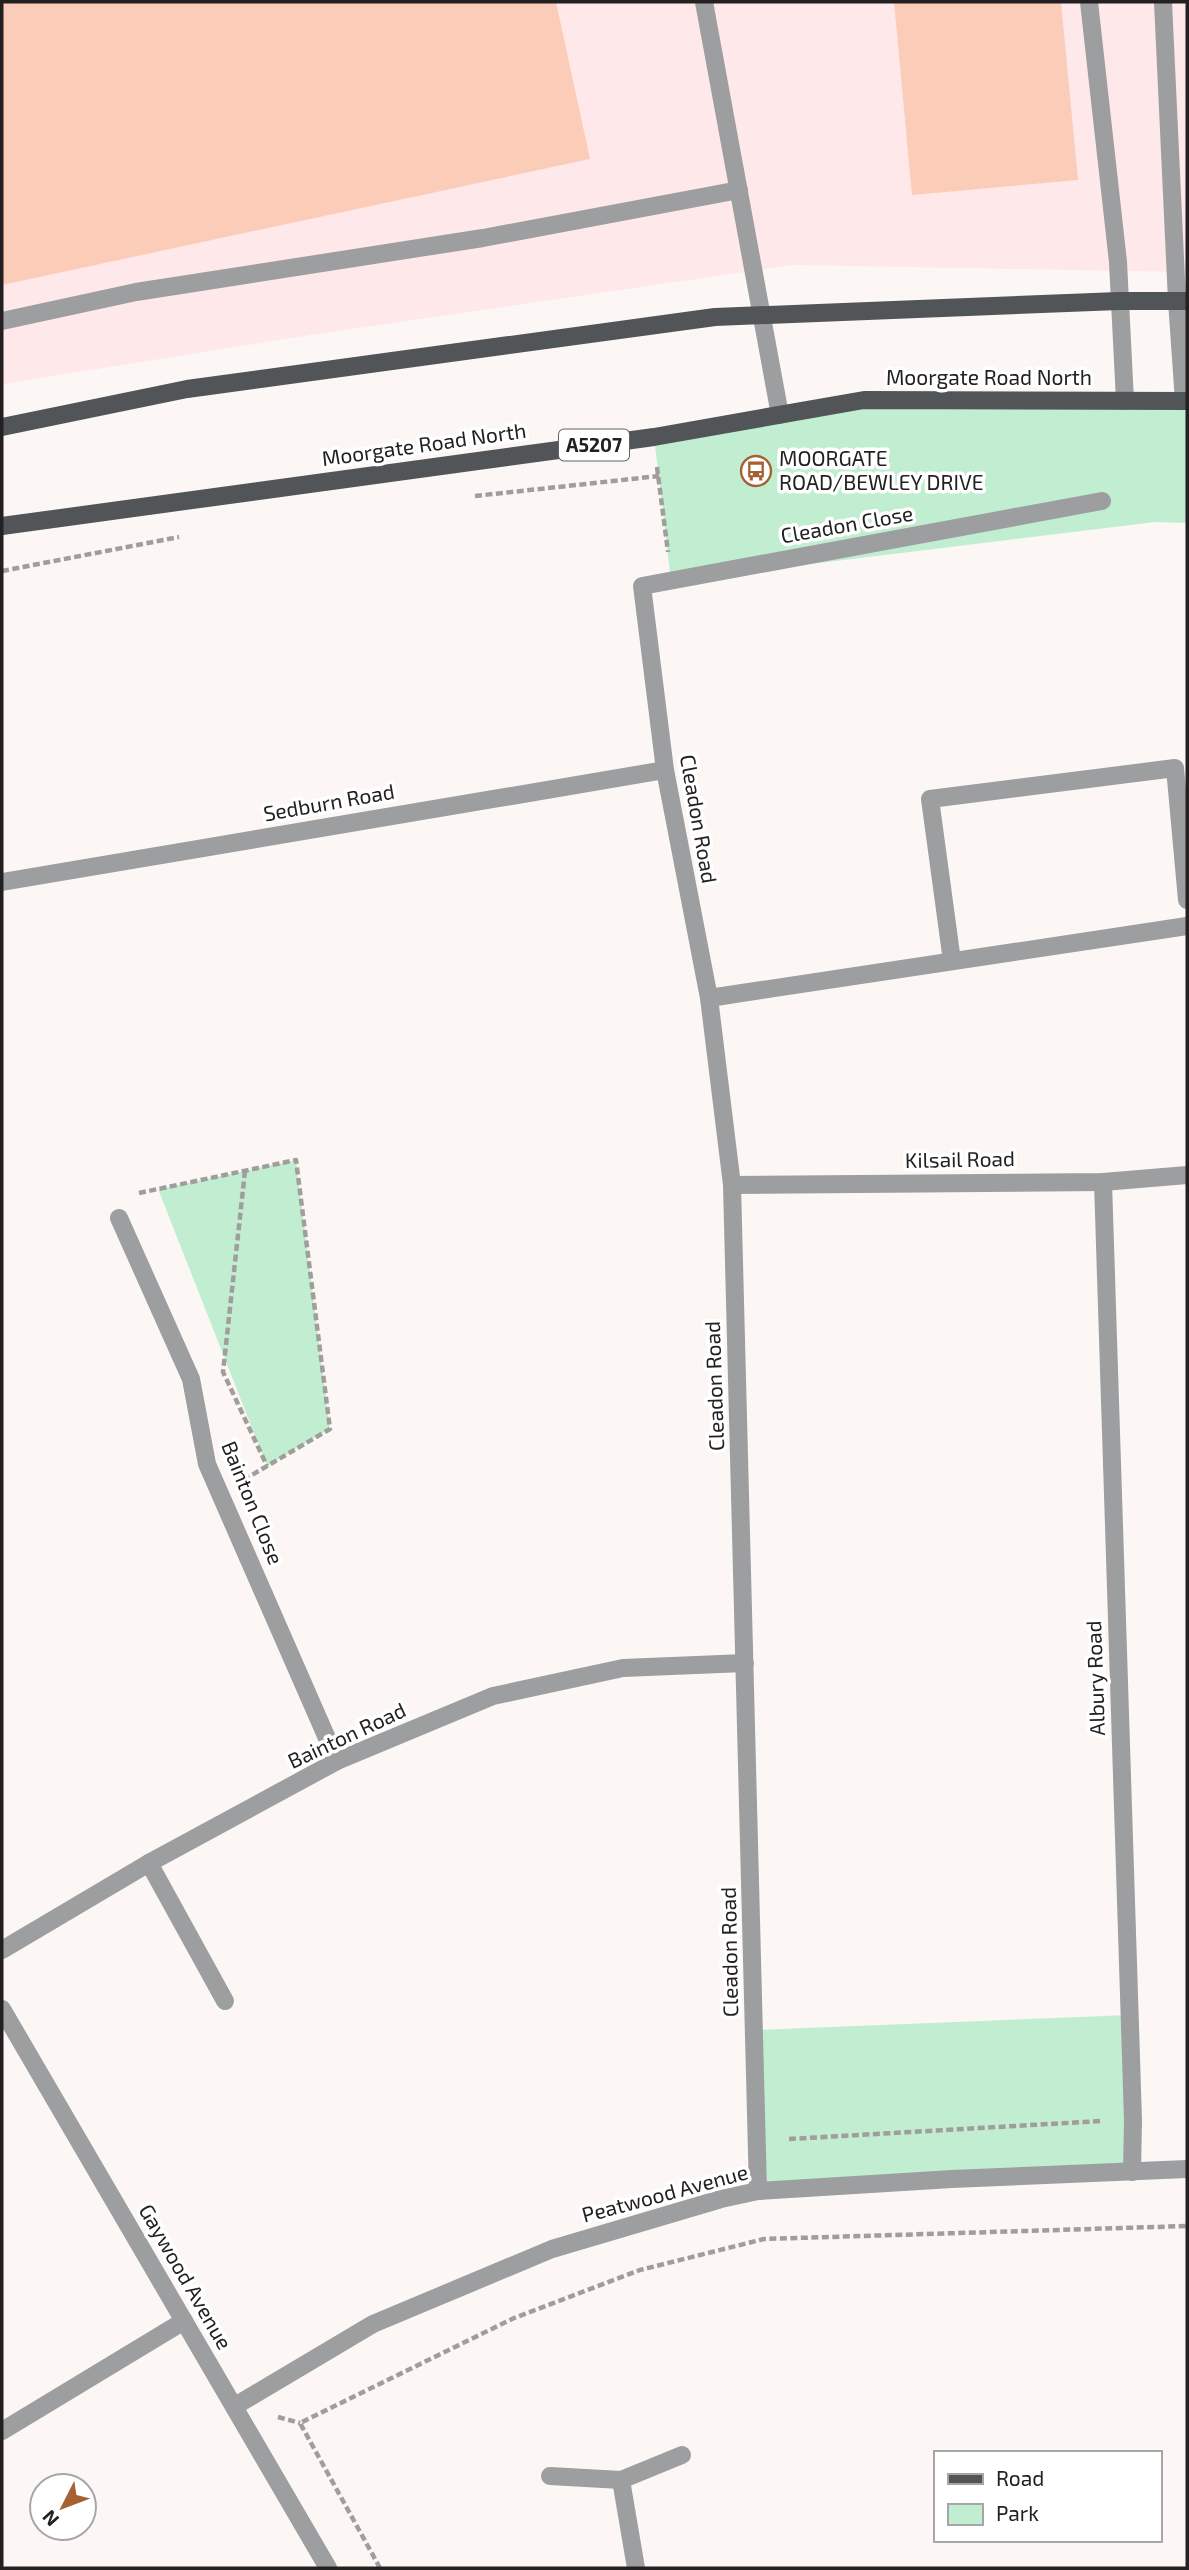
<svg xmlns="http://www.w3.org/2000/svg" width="1189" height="2570" font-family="'Exo 2',sans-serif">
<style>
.industrial{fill:#fee8e9}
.green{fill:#c1eed1}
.building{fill:#fbccb8}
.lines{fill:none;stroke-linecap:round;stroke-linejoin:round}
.path{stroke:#a19d9c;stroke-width:4.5;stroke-dasharray:7 3.5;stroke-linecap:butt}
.lane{stroke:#9c9e9f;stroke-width:18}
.street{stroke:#9c9e9f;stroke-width:18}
.primary{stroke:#525557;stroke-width:18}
.labels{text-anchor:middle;stroke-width:7;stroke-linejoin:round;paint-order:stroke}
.shield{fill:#fff;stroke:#646363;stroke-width:2}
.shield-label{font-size:19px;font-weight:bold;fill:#222020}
.street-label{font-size:21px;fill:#222020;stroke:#fff}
.poi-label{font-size:21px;fill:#222020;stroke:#fff;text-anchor:start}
</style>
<rect width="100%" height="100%" fill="#fcf7f5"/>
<!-- industrial -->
<polygon class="industrial" points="2,2 1187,2 1187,272 794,265 323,333 2,384"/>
<!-- green -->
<g class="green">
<polygon points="864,400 1187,401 1187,523 1155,522 671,581 654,437"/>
<polygon points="296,1160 330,1429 267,1466 158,1189"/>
<polygon points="1129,2015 1132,2172 758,2191 754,2030"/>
</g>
<!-- building -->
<g class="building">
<polygon points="2,2 556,2 590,159 2,285"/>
<polygon points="894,2 1061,2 1078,180 912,195"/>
</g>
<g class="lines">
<!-- path -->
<g class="path">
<polyline points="657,467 668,552"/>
<polyline points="475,496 659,476"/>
<polyline points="2,571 179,537"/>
<polyline points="245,1171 223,1372 267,1466"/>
<polyline points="139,1193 296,1160 330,1429 245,1479"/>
<polyline points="789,2139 1101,2121"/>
<polyline points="278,2417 300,2423"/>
<polyline points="380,2568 300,2423 514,2318 640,2270 764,2239 1187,2226"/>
</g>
<!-- lane -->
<g class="lane">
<polyline points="704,2 780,415"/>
<polyline points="1089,2 1118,262 1125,401"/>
<polyline points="1163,2 1177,301 1184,401"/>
<polyline points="2,321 136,292 483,238 739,190"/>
<polyline points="149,1863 225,2001"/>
</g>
<!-- street -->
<g class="street">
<polyline points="2,882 665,770"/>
<polyline points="952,961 930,799 1175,768 1187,900"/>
<polyline points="709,998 1187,926"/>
<polyline points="1103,1182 1133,2120 1132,2172"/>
<polyline points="732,1185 1103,1182 1187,1175"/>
<polyline points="119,1218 191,1379 207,1464 337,1761"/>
<polyline points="2,1950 149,1863 337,1761 493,1696 623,1668 745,1663"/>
<polyline points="2,2009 328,2568"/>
<polyline points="758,2191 732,1185 709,998 665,770 642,586 1102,501"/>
<polyline points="235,2406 373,2324 552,2249 721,2199 758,2191 952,2179 1187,2169"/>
<polyline points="2,2431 184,2321"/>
<polyline points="550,2476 621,2480 682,2455"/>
<polyline points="621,2480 636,2568"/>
</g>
<!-- primary -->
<g class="primary">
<polyline points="2,427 187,389 715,317 1119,301 1187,301"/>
<polyline points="2,526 654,437 864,400 1187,401"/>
</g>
</g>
<!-- icons -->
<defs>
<g id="bus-ring" transform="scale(1.575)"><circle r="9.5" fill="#fff" stroke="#a56132" stroke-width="1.5"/><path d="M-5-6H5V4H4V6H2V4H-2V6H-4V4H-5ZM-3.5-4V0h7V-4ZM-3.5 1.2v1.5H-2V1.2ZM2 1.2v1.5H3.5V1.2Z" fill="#a56132"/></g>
</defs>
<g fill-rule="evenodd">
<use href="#bus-ring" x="756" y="471"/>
</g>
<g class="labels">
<!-- shield labels -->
<rect class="shield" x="559" y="429.5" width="70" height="31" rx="5"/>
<g class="shield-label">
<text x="594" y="452">A5207</text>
</g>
<!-- street labels -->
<g class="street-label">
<text x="989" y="385">Moorgate Road North</text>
<text transform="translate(424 445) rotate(-8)" y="7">Moorgate Road North</text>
<text transform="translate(847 525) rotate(-10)" y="7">Cleadon Close</text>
<text transform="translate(329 803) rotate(-10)" y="7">Sedburn Road</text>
<text transform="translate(698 819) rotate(80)" y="7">Cleadon Road</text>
<text transform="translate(960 1160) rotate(-1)" y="7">Kilsail Road</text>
<text transform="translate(715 1386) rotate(-92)" y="7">Cleadon Road</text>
<text transform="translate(252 1503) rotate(68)" y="7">Bainton Close</text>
<text transform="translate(1096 1678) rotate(-92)" y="7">Albury Road</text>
<text transform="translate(347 1736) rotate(-25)" y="7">Bainton Road</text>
<text transform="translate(730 1952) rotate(-91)" y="7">Cleadon Road</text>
<text transform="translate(665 2194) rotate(-15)" y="7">Peatwood Avenue</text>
<text transform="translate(185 2277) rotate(60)" y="7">Gaywood Avenue</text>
</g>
<!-- poi labels -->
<g class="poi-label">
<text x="779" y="466">MOORGATE<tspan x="779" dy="24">ROAD/BEWLEY DRIVE</tspan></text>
</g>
</g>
<!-- border -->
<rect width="1189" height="2570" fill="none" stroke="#222020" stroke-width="7"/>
<!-- legend -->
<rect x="934" y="2451" width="228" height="91" fill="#ffffff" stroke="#a7a6a6" stroke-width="2"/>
<rect x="948" y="2474" width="35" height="10" fill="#525557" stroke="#a7a6a6" stroke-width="2"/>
<text x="996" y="2486" font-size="21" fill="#222020">Road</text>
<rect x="948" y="2504" width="35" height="21" fill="#c1eed1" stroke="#a7a6a6" stroke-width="2"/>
<text x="996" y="2521" font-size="21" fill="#222020">Park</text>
<!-- north arrow -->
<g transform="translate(63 2507) rotate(228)"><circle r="33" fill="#ffffff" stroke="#a7a6a6" stroke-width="2"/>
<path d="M0-5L12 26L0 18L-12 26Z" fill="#a56132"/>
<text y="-10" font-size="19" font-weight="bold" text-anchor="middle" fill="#222020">N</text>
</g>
</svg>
